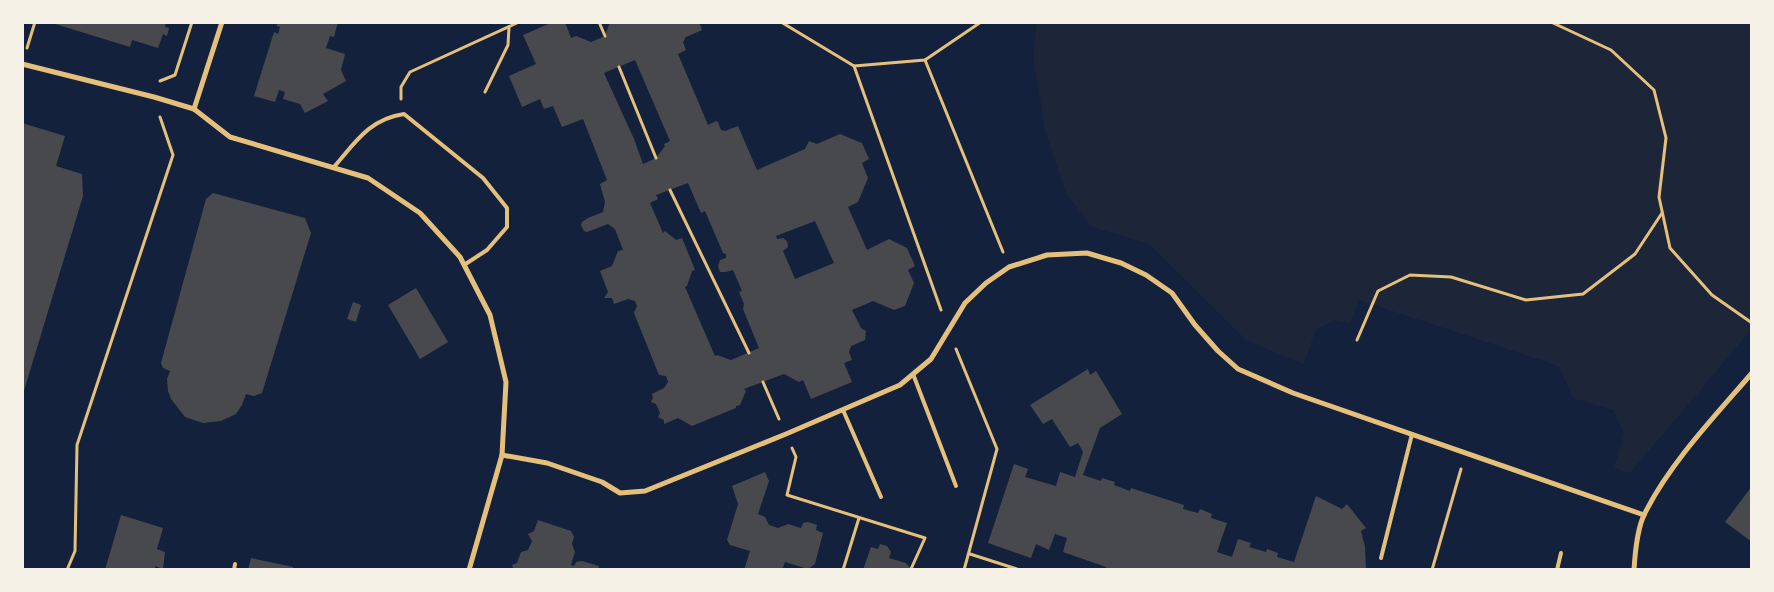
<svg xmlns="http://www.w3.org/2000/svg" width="1774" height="592" font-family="'Nunito Sans',sans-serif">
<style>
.green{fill:#1d2539}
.building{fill:#48494c;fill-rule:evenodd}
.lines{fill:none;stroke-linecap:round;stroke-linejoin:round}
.path{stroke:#e5c07b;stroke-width:3}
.service{stroke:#e5c07b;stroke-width:4}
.minor{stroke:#e5c07b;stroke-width:5}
</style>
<rect width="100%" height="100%" fill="#14213d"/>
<!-- green -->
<polygon class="green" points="1037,22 1751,23 1751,330 1630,473 1614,468 1624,434 1613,410 1573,398 1559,366 1359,300 1350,323 1334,320 1316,329 1304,364 1246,340 1149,244 1092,227 1066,193 1045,130 1033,55"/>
<!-- building -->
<g class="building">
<polygon points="166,22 165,27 169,28 167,36 163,34 158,48 132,40 130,47 52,23"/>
<polygon points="277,22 338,22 334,37 330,36 326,48 345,54 341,70 346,81 323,94 328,101 305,113 300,104 283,99 285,92 279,90 275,102 254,96 274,32 278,34 280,27 277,26"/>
<path d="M553,22H565L571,38L576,36L591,42L605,36L610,22H699L702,30L686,37L683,42L686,50L678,54L708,125L716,121L718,122L721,130L725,131L738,126L757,170L805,149L809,141L817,144L840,134L862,143L869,159L862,163L868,178L858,202L848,207L867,250L889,239L907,248L915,266L908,270L914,283L905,306L894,310L873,301L852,310L861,328L866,331L865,340L851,346L849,352L852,360L844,363L852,382L811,399L803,380L799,382L784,374L744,389L746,391L740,405L736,406V408L692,426L678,418L664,424V420L658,417L660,413L656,404L651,402L653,398L652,394L664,388L668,382L666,376L659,375L634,313L637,306L635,301L628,299L614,304L612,298H604L608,292L600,271L612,266L618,251L623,250L615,229L608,224L587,232L584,231L581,225L582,222L588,218L603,212L605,202L600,184L607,180L583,119L562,127L553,106L544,109L540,99L522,107L509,76L536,64L523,35ZM635,60L670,141L664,144L665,146L656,158L643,164L634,139L604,73ZM688,183L701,213L705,211L723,253L726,254V258L720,260L718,266L720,272H726L733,270L742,291L739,292L744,304L743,309L759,348L731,360L717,355L715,356L685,287L687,286L692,271L695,270L682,238L676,240L665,231L663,233L650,203L658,199L656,195ZM815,221L834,263L795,279L783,251L788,247L787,241L783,238L777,239L776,236Z"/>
<polygon points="22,123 65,136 56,166 82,174 83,196 23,394"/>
<polygon points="213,193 305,218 311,233 262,393 254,396 246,394 242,405 236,414 221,421 203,423 185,417 171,399 168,391 167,379 170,371 163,368 161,363 206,199"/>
<polygon points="416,288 448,342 420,359 388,305"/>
<polygon points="353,302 361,305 356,322 347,319"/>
<polygon points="1088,369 1090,375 1096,371 1122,414 1100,428 1083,475 1101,481 1102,478 1115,482 1114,485 1130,491 1131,488 1184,505 1183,509 1198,513 1200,509 1212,514 1211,518 1227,523 1217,552 1232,557 1238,539 1251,543 1249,547 1266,552 1267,549 1278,553 1277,557 1294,562 1316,496 1342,509 1347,504 1366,528 1361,531 1365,547 1366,570 1105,570 1106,567 1063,552 1067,538 1055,534 1049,550 1036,544 1031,558 988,543 1014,464 1028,469 1025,477 1056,486 1060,472 1075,477 1083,452 1078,443 1070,447 1052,419 1043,424 1030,405"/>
<polygon points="765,472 769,481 758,514 765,517 769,525 778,528 788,524 801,528 803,523 808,522 817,525 816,530 823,533 815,564 808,569 785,562 782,570 744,570 750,551 730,545 727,540 738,504 732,486"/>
<polygon points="1752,486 1752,542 1725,522"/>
<polygon points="121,515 163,528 157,549 165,552 163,569 155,566 155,570 105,570"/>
<polygon points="538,520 571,531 574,537 572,544 575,552 571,565 574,566 576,562 582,561 599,566 598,570 514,570 512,565 517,563 521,552 528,550 532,541 528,534 534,531"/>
<polygon points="880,544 887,546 891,552 889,558 906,563 912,570 863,570 871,547 878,549"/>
<polygon points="251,558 293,567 292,570 248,570"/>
</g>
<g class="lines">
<!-- path -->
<g class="path">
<polyline points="599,22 605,36"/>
<polyline points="781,22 854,66"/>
<polyline points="1551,22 1611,50 1654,90 1666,138 1659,197 1670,248 1712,295 1752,323"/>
<polyline points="27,48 35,22"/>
<polyline points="925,60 1003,252"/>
<polyline points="854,66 941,310"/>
<polyline points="854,66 925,60 981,22"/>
<polyline points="619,67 656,158"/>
<polyline points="160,81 175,75 192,22"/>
<polyline points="485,92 508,45 509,27"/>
<polyline points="401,99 401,87 410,72 519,22"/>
<polyline points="670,190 749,353"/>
<polyline points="1357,340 1378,291 1410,275 1451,277 1526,300 1583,294 1635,254 1662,213"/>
<polyline points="956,349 997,449 964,570"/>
<polyline points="763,382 779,419"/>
<polyline points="792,448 796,457 787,495 925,538 911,569"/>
<polyline points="970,554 1020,570"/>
<polyline points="67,570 75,551 77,445 173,155 160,117"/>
<polyline points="843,570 859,518"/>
<polyline points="1432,570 1461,469"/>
</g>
<!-- service -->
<g class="service">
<path d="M333,168C355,143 369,119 404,114L483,178L507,208V227L487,250L464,265"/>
<polyline points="913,374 956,486"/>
<polyline points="843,410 881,497"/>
<polyline points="1381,558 1412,434"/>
<polyline points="234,570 235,564"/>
<polyline points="1557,570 1561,553"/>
</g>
<!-- minor -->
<g class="minor">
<polyline points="22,64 154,97 194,109 230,137 368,178 420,213 460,257 490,315 506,382 502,455 469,570"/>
<polyline points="194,109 222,22"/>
<polyline points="502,455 547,463 602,482 620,493 645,491 786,434 900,385 931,359 965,303 986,283 1009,267 1047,255 1087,253 1121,263 1146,275 1172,293 1195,325 1218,351 1238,369 1293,393 1644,515"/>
<path d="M1634,570C1635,553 1637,528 1645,513C1670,463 1715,416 1752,373"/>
</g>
</g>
<!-- border -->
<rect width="1774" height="592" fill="none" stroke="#f6f1e7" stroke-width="48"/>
</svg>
